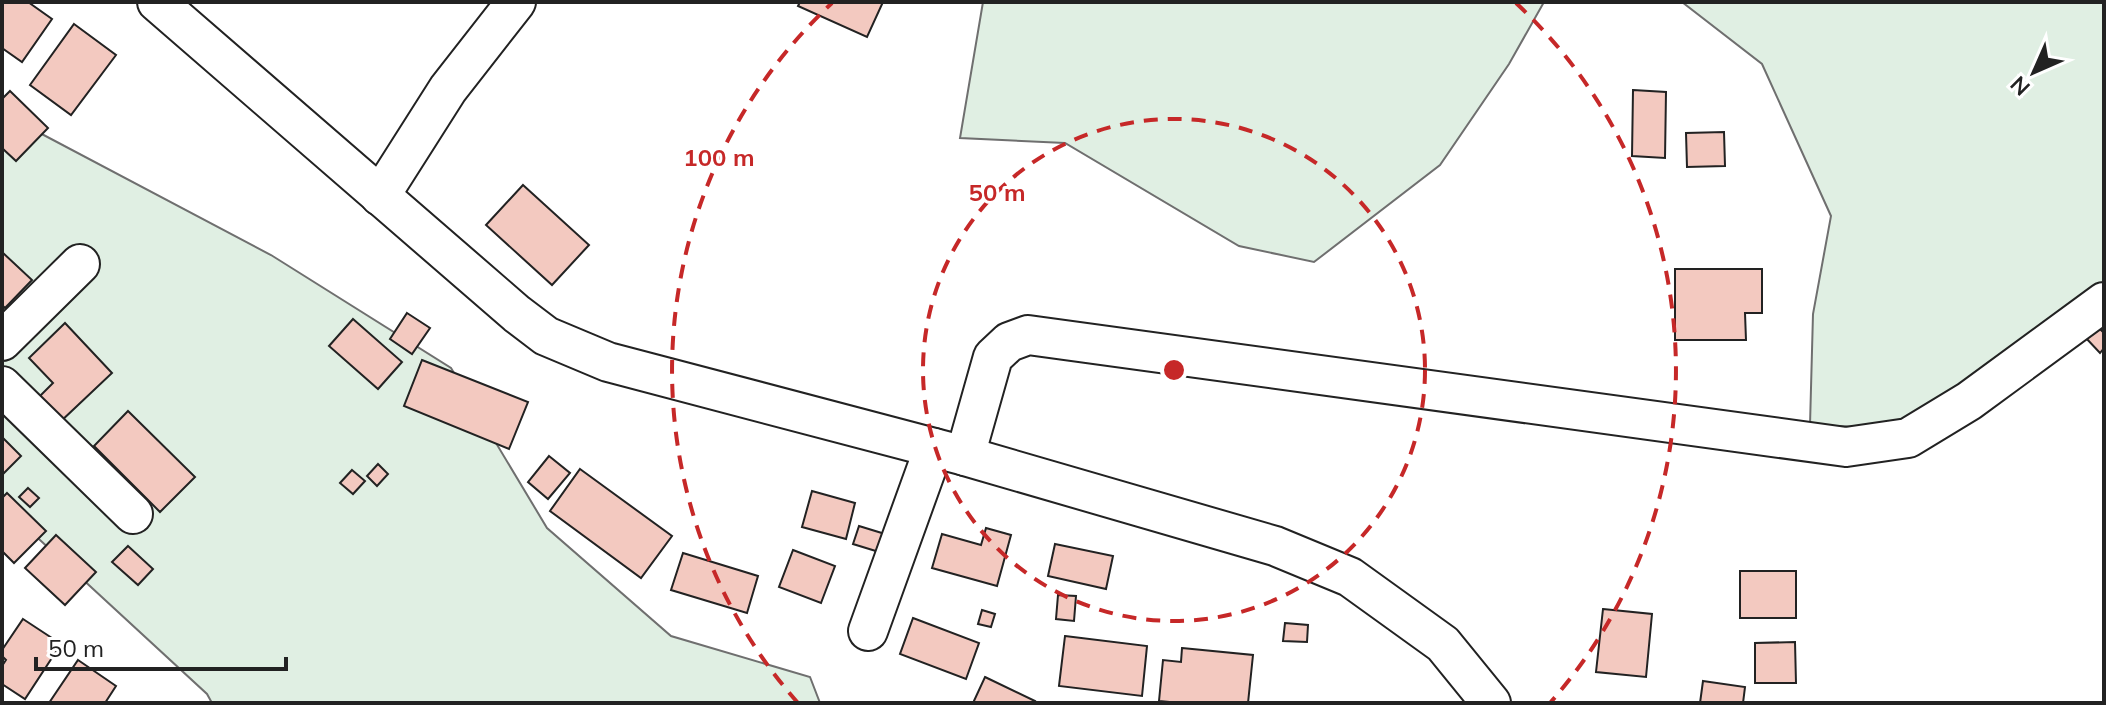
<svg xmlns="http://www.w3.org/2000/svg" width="2106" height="705" font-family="Mulish,sans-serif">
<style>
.green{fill:#e0efe3;stroke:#6f6f6f;stroke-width:2}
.building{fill:#f3c9c0;stroke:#222;stroke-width:2}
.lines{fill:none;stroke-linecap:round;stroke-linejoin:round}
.minor-casing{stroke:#222;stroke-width:42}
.minor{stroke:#fff;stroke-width:38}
.ring{fill:none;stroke:#c62828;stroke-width:4;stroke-dasharray:14 10}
.centre{fill:#c62828;stroke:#fff;stroke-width:4}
.ring-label{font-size:24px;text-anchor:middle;font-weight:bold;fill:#c62828;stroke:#fff;stroke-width:6;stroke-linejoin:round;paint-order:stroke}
</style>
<rect width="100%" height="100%" fill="#fff"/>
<!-- green -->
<g class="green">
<polygon points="983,2 1544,2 1509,64 1440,165 1314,262 1239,246 1065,143 960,138"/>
<polygon points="1682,2 2104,2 2104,296 1953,395 1883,428 1810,425 1813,314 1831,216 1762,64"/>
<polygon points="2,113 271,255 451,368 547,528 671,636 810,677 820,703 212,703 207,694 2,505"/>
</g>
<!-- building -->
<g class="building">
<polygon points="2,2 28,2 52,19 22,62 2,48"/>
<polygon points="800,2 883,2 867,37 798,6"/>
<polygon points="74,24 116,55 71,115 30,85"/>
<polygon points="1633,90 1666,92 1665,158 1632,156"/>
<polygon points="10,91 48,128 16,161 2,148 2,99"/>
<polygon points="1724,132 1725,166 1687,167 1686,133"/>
<polygon points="523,185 589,245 552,285 486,225"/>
<polygon points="2,252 32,280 5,308 2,305"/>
<polygon points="1675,269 1762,269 1762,313 1745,313 1746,340 1675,340"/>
<polygon points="407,313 430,328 412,354 390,339"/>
<polygon points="353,319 402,362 378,389 329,346"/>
<polygon points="65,323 112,373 59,423 36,400 53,383 29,358"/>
<polygon points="2097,326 2104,333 2104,348 2100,353 2085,337"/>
<polygon points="422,360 528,402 509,449 404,406"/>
<polygon points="128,411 195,477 160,512 94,446"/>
<polygon points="2,437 21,456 2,475"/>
<polygon points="549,456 570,473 548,499 528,482"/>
<polygon points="378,464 388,474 377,486 367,476"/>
<polygon points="580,469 672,536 641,578 550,511"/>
<polygon points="352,470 365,481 353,494 340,483"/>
<polygon points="28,488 39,498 30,507 19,497"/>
<polygon points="812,491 855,503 846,539 802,527"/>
<polygon points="7,493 46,531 14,563 2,551 2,498"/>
<polygon points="859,526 885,534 879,552 853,544"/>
<polygon points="986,528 1011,535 997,586 932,568 942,534 981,545"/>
<polygon points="56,535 96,572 65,605 25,568"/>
<polygon points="1055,544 1113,556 1106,589 1048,576"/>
<polygon points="128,546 153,569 138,585 112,562"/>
<polygon points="793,550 835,566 821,603 779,587"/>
<polygon points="683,553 758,576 747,613 671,590"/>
<rect x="1740" y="571" width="56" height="47"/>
<polygon points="1058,595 1076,596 1074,621 1056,619"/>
<polygon points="1603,609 1652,614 1646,677 1596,672"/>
<polygon points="982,610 995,614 991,627 978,624"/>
<polygon points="913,618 979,643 966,679 900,654"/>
<polygon points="23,619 61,644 25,699 2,684 2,666 6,660 2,656 2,650"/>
<polygon points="1285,623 1308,625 1307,642 1283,641"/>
<polygon points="1065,636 1147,646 1142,696 1059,686"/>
<polygon points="1795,642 1796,683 1755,683 1755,643"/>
<polygon points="1182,648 1253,655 1248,703 1180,703 1159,701 1163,660 1181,662"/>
<polygon points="78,660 116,686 105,703 49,703"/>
<polygon points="985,677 1035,701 1034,703 973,703"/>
<polygon points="1703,681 1745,687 1743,703 1700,703"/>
</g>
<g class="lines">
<!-- minor casing -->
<g class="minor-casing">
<g id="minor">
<polyline points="157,2 517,314 546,336 608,362 965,456 1275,546 1350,577 1443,644 1491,703"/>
<polyline points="380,196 448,89 516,2"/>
<polyline points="2,341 80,264"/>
<polyline points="2,386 133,514"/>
<polyline points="965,456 993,357 1009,342 1028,335 1846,447 1908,438 1969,401 2104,302"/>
<polyline points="868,631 934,448"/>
</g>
</g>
<!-- minor -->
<use href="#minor" class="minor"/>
</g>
<!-- distance rings -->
<g class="ring">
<circle cx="1174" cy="370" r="251"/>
<path d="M798 703A502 502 0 0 1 832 3M1516 3A502 502 0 0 1 1550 703"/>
</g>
<circle cx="1174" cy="370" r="12" class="centre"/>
<g class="ring-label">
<text x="719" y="166">100 m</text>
<text x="997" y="201">50 m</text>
</g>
<!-- border -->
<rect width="2106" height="705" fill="none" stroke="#222222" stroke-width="8"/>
<!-- north arrow -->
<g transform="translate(2034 72) rotate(225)" stroke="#ffffff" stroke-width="6" paint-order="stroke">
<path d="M0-6L14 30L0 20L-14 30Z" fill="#222222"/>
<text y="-12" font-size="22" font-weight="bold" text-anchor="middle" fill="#222222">N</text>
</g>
<!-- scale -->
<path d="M36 657v12h250v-12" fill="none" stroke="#222222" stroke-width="4"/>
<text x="48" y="657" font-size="24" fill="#222222" stroke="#ffffff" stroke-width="6" paint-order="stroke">50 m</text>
</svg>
